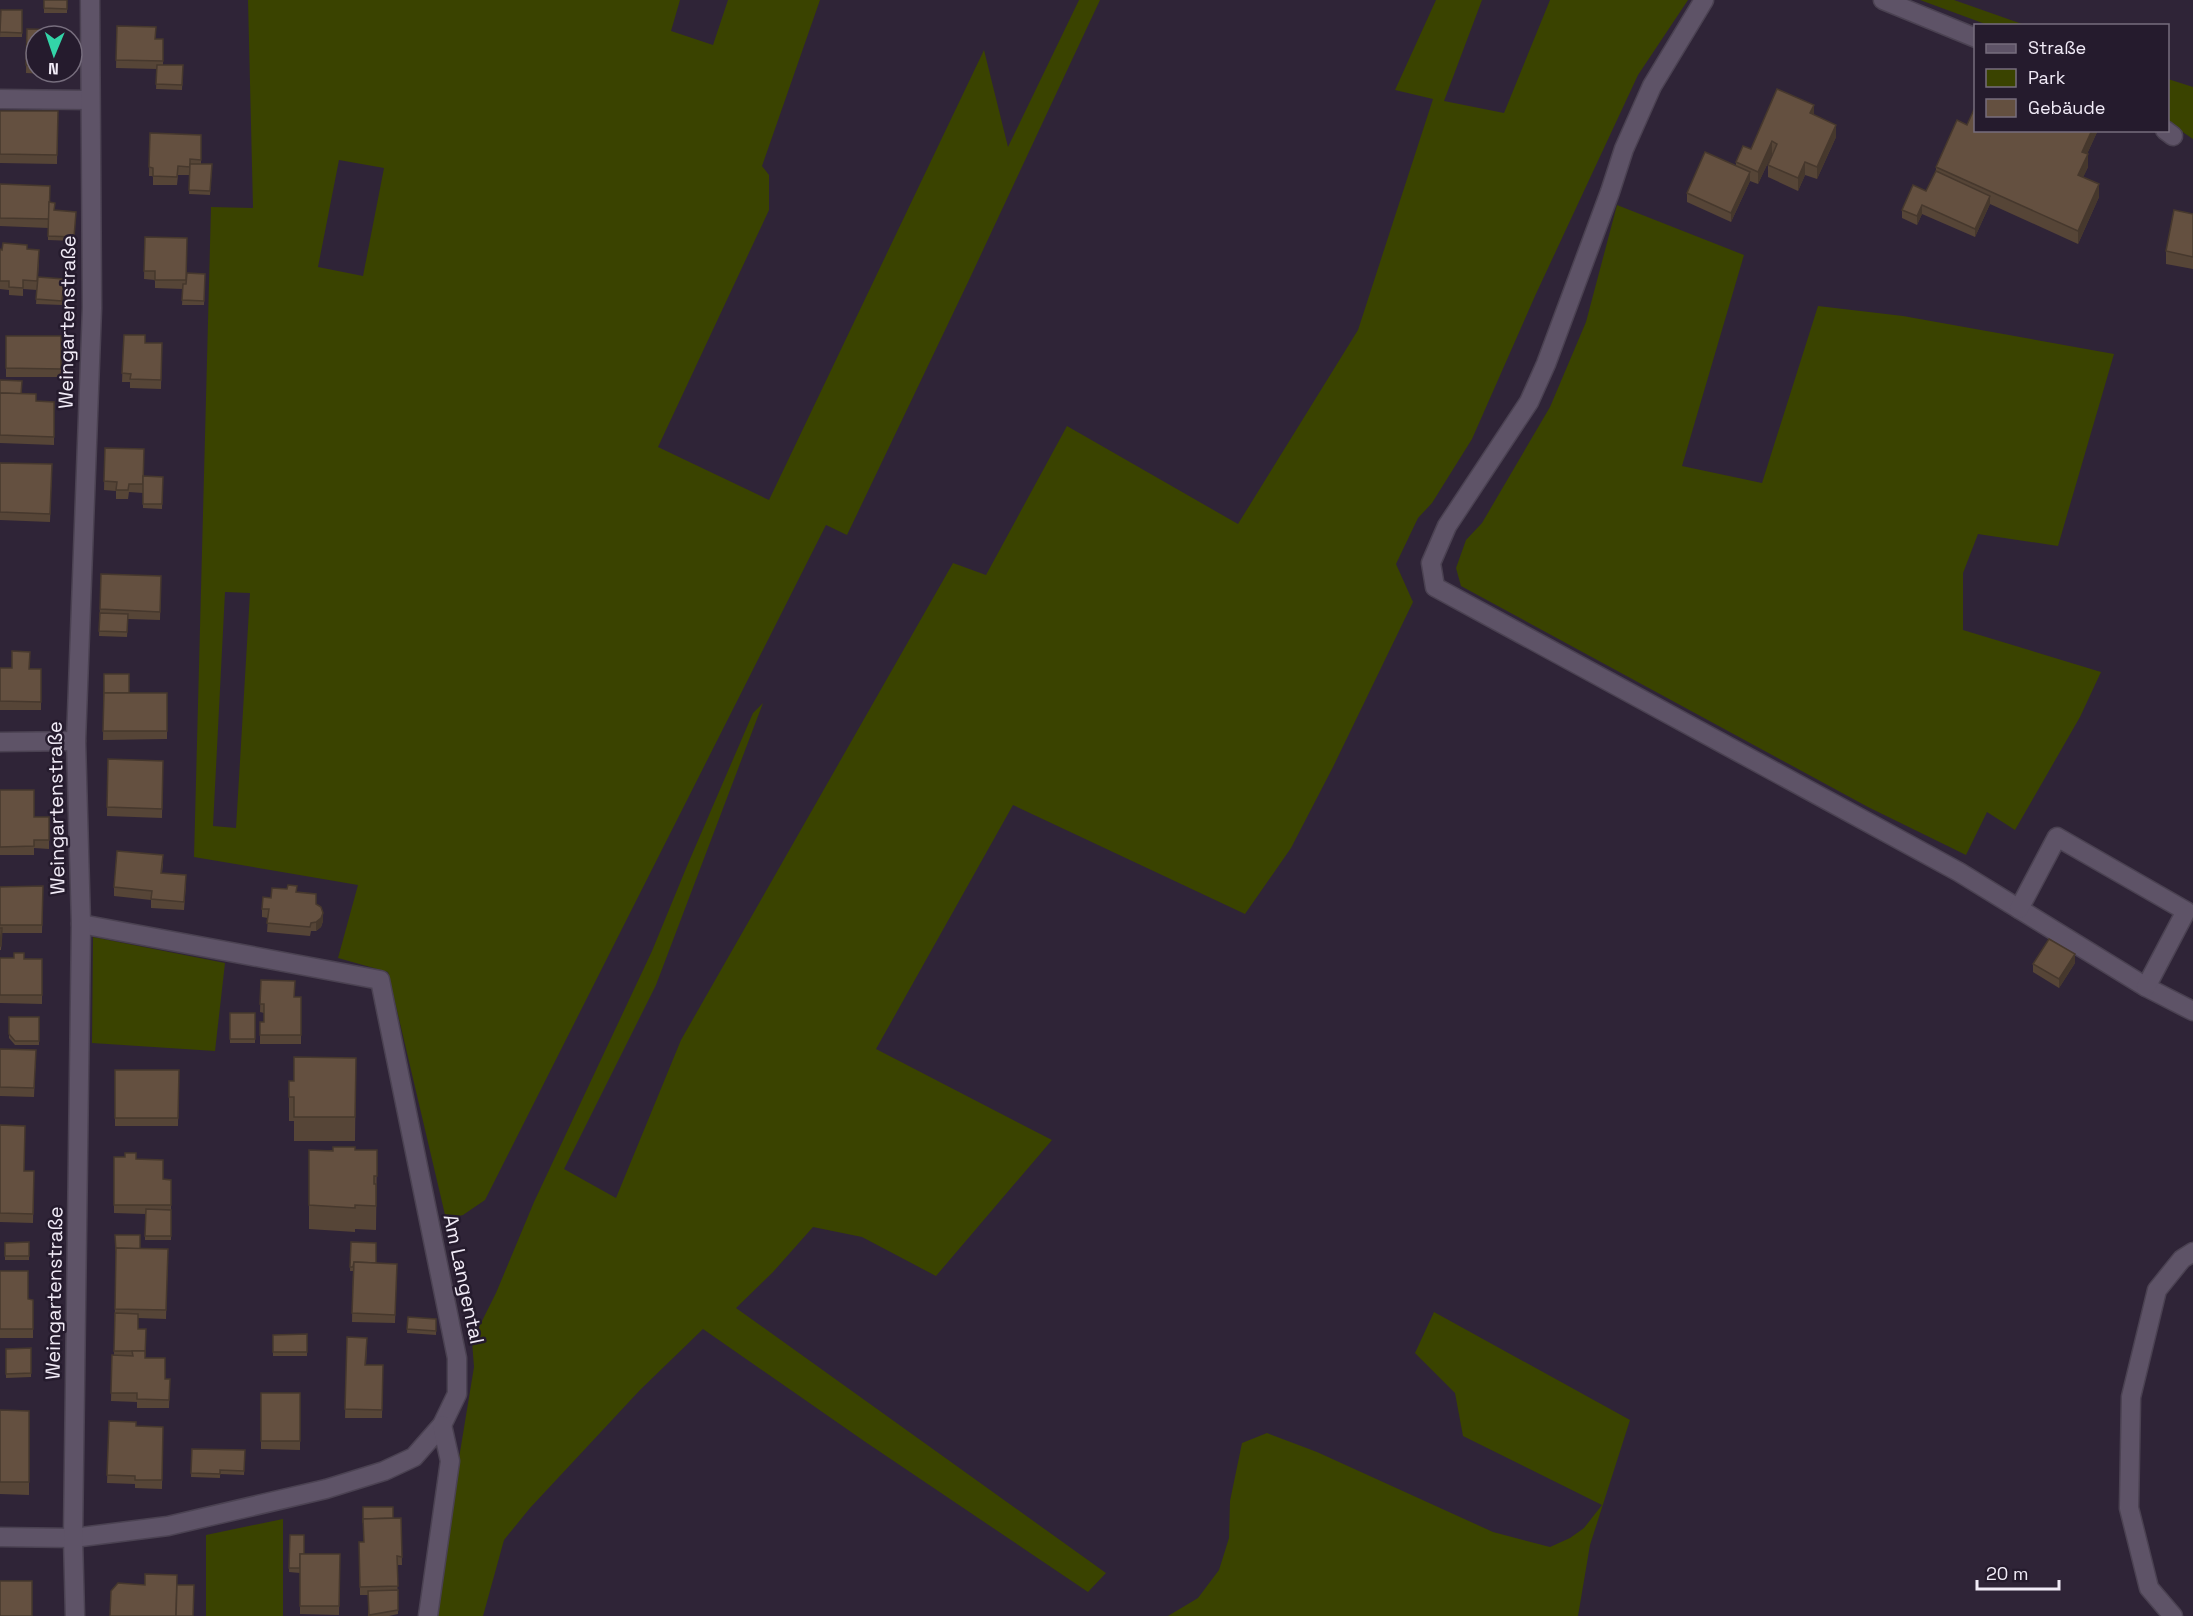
<svg xmlns="http://www.w3.org/2000/svg" width="2193" height="1616" font-family="'Space Grotesk',sans-serif">
<style>
.green{fill:#3a4300;fill-rule:evenodd}
.lines{fill:none;stroke-linecap:round;stroke-linejoin:round}
.minor-casing{stroke:#4b4252;stroke-width:21}
.minor{stroke:#5e5367;stroke-width:18}
.wall{fill:#564537}
.shaded-wall{fill:#46382d}
.building{fill:#645040;stroke:#46382d;stroke-width:1.5}
.labels{text-anchor:middle;stroke-width:5;stroke-linejoin:round;paint-order:stroke}
.street-label{font-size:20px;fill:#f1ebf7;stroke:#251b2d}
</style>
<rect width="100%" height="100%" fill="#2f2437"/>
<!-- green -->
<g class="green">
<path d="M248,0H680L671,31L713,45L728,0H820L762,166L769,175V210L658,447L769,500L984,50L1008,147L1079,0H1100L969,280L847,535L826,525L485,1200L463,1215L446,1219L388,972L338,958L358,885L194,857L211,207L253,208ZM339,160L384,168L363,276L318,267ZM225,592L250,593L236,828L213,826Z"/>
<polygon points="1436,0 1482,0 1444,101 1504,113 1550,0 1688,0 1638,75 1535,296 1472,439 1432,503 1418,518 1396,564 1413,602 1333,767 1291,848 1245,914 1013,805 876,1049 1052,1140 936,1276 862,1237 813,1227 773,1272 736,1308 1106,1573 1088,1592 864,1441 703,1329 640,1390 530,1508 504,1540 483,1616 433,1616 474,1367 472,1341 496,1293 534,1202 652,951 687,866 753,713 763,703 656,985 564,1169 616,1198 681,1040 953,563 986,575 1067,426 1238,524 1358,330 1433,99 1395,90"/>
<polygon points="1920,0 1954,0 2025,25 1988,25"/>
<polygon points="2168,79 2193,87 2193,139 2168,122"/>
<polygon points="1617,205 1744,255 1682,466 1762,483 1818,306 1903,316 2114,354 2058,546 1978,534 1963,573 1963,630 2101,672 2080,717 2015,830 1987,812 1966,855 1868,807 1461,586 1456,568 1466,540 1482,523 1550,407 1586,322"/>
<polygon points="93,937 225,963 215,1051 92,1043"/>
<polygon points="1434,1312 1630,1420 1590,1545 1578,1616 1168,1616 1198,1598 1219,1570 1229,1538 1230,1501 1242,1443 1267,1433 1317,1452 1493,1532 1550,1547 1570,1538 1584,1528 1602,1505 1463,1436 1455,1393 1415,1353"/>
<polygon points="283,1519 283,1616 206,1616 206,1535"/>
</g>
<g class="lines">
<!-- minor casing -->
<g class="minor-casing">
<g id="minor">
<polyline points="1704,0 1652,86 1624,149 1610,192 1546,364 1529,402 1447,526 1431,563 1435,587 1959,872 2146,987 2193,1011"/>
<polyline points="1883,0 1976,38"/>
<polyline points="0,99 90,100"/>
<polyline points="2165,130 2173,136"/>
<polyline points="0,742 76,741"/>
<polyline points="2019,909 2057,837 2186,911 2146,987"/>
<polyline points="0,1537 73,1538 168,1526 326,1489 384,1471 414,1457 442,1425 457,1394 457,1358 380,980 81,924"/>
<polyline points="75,1616 73,1538 81,924 76,741 92,308 90,0"/>
<polyline points="428,1616 450,1461 442,1425"/>
<polyline points="2173,1616 2149,1588 2129,1508 2131,1397 2157,1290 2182,1259 2193,1252"/>
</g>
</g>
<!-- minor -->
<use href="#minor" class="minor"/>
</g>
<!-- wall -->
<g class="wall">
<rect x="44" y="0" width="23" height="13"/>
<polygon points="1,10 22,10 22,37 0,37"/>
<polygon points="117,26 156,39 163,39 163,65 183,65 182,90 156,89 157,69 116,68"/>
<polygon points="27,29 36,36 36,72 66,72 66,75 26,73"/>
<polygon points="0,111 58,111 57,164 0,163"/>
<polygon points="1814,115 1836,137 1817,179 1805,175 1798,191 1768,177 1768,165 1773,154 1772,154 1758,184 1750,181 1731,222 1687,202 1687,193 1736,166 1736,162 1751,149"/>
<polygon points="1967,125 2098,130 2087,154 2088,167 2083,177 2099,197 2078,244 1990,204 1975,237 1922,214 1917,225 1902,218 1902,210 1926,191 1936,171 1936,167"/>
<polygon points="150,133 201,135 201,164 212,164 210,195 189,194 190,175 178,175 177,185 153,185 153,176 149,176"/>
<polygon points="0,184 50,202 54,210 76,212 74,241 48,240 48,228 0,226"/>
<polygon points="2193,214 2193,269 2166,264 2166,251"/>
<polygon points="145,237 187,238 186,282 205,274 204,305 182,305 183,289 155,288 155,280 144,279"/>
<polygon points="0,249 27,250 39,259 38,277 64,279 62,305 36,304 37,290 23,289 23,296 9,295 9,290 0,289"/>
<polygon points="124,335 145,343 162,343 161,389 130,388 130,382 122,382"/>
<rect x="6" y="336" width="55" height="41"/>
<polygon points="0,380 36,401 54,402 54,445 0,443"/>
<polygon points="105,448 144,476 163,477 162,509 143,508 143,491 143,493 129,492 128,499 116,499 116,491 104,490"/>
<polygon points="0,463 52,464 50,522 0,520"/>
<polygon points="101,574 161,576 160,620 128,619 127,637 99,636"/>
<polygon points="0,668 41,669 41,710 0,710"/>
<polygon points="104,674 129,693 167,693 167,739 103,740"/>
<polygon points="108,759 163,761 162,818 107,816"/>
<polygon points="0,790 34,817 49,840 49,849 34,848 34,855 0,855"/>
<polygon points="163,863 162,873 186,883 184,910 151,908 151,900 114,896 114,887"/>
<polygon points="43,886 42,933 2,933 1,950 0,950 0,887"/>
<polygon points="297,893 316,904 323,921 321,927 316,931 311,931 310,936 267,932 268,918 262,917 262,909 271,898"/>
<polygon points="0,958 42,959 42,1004 0,1003"/>
<polygon points="2075,963 2059,988 2033,972 2033,964"/>
<polygon points="261,980 294,997 301,997 301,1044 260,1044 260,1022 264,1022 264,1013 260,1012"/>
<rect x="230" y="1013" width="25" height="30"/>
<polygon points="9,1017 39,1017 39,1045 15,1045 9,1038"/>
<polygon points="0,1049 36,1050 34,1097 0,1096"/>
<polygon points="356,1058 355,1141 294,1141 294,1121 289,1121 289,1081 294,1081"/>
<polygon points="115,1070 179,1070 178,1126 115,1126"/>
<polygon points="0,1125 24,1171 34,1171 33,1223 0,1222"/>
<polygon points="309,1150 377,1150 376,1230 355,1229 355,1232 309,1229"/>
<polygon points="114,1157 136,1159 163,1179 171,1180 171,1240 145,1240 145,1214 114,1213"/>
<polygon points="29,1242 29,1260 5,1260 5,1243"/>
<polygon points="351,1242 376,1263 397,1264 395,1323 352,1322 353,1271 350,1271"/>
<polygon points="140,1249 168,1249 166,1319 138,1318 138,1329 145,1358 165,1379 170,1379 169,1408 137,1408 137,1402 111,1401 112,1355 114,1355 116,1253"/>
<polygon points="0,1271 28,1299 33,1300 33,1338 0,1338"/>
<polygon points="408,1317 436,1319 436,1335 407,1333"/>
<polygon points="307,1334 307,1356 273,1356 273,1335"/>
<polygon points="347,1337 367,1347 366,1365 383,1365 382,1418 345,1418"/>
<polygon points="31,1348 31,1377 6,1378 6,1349"/>
<polygon points="261,1393 300,1393 300,1450 261,1449"/>
<polygon points="0,1410 29,1411 29,1495 0,1494"/>
<polygon points="109,1421 136,1426 163,1427 162,1489 135,1488 135,1484 107,1483"/>
<polygon points="192,1449 245,1450 244,1475 220,1474 220,1478 191,1477"/>
<polygon points="393,1518 401,1518 402,1565 397,1565 398,1614 389,1616 368,1616 368,1595 360,1595 359,1542 363,1542"/>
<polygon points="290,1535 304,1554 340,1554 339,1615 300,1614 300,1573 289,1572"/>
</g>
<!-- shaded-wall -->
<g class="shaded-wall">
<polygon points="1814,105 1814,118 1810,113"/>
<polygon points="1836,125 1836,137 1817,179 1817,167"/>
<polygon points="2092,130 2098,130 2082,165 2082,152"/>
<polygon points="1772,141 1772,154 1758,184 1758,172"/>
<polygon points="2088,154 2088,167 2078,188 2078,175"/>
<polygon points="1805,162 1805,175 1798,191 1798,178"/>
<polygon points="1750,172 1750,181 1731,222 1731,213"/>
<polygon points="2099,184 2099,197 2078,244 2078,231"/>
<polygon points="1990,196 1990,204 1975,237 1975,229"/>
<polygon points="1922,205 1922,214 1917,225 1917,216"/>
<polygon points="323,913 323,921 321,927 316,931 316,922"/>
<polygon points="2075,954 2075,963 2059,988 2059,979"/>
</g>
<!-- building -->
<g class="building">
<polygon points="44,0 67,0 67,9 44,8"/>
<polygon points="1,10 22,10 22,33 0,32"/>
<polygon points="117,26 156,27 155,39 163,39 163,61 116,60"/>
<polygon points="27,29 68,30 68,36 36,36 36,65 26,65"/>
<polygon points="157,65 183,65 182,85 156,84"/>
<polygon points="1777,89 1814,105 1810,113 1836,125 1817,167 1805,162 1798,178 1768,165 1777,144 1772,141 1758,172 1736,162 1743,146 1751,149"/>
<polygon points="1976,105 1976,130 2092,130 2082,152 2088,154 2078,175 2099,184 2078,231 1936,167 1957,120 1967,125"/>
<polygon points="0,111 58,111 57,155 0,154"/>
<polygon points="150,133 201,135 201,160 190,159 190,167 178,166 177,177 153,176 153,168 149,167"/>
<polygon points="1705,152 1750,172 1731,213 1687,193"/>
<polygon points="190,164 212,164 210,191 189,190"/>
<polygon points="1936,171 1990,196 1975,229 1922,205 1917,216 1902,210 1913,185 1926,191"/>
<polygon points="0,184 50,186 49,219 0,218"/>
<polygon points="49,202 55,203 54,210 76,212 74,237 48,236"/>
<polygon points="2174,210 2193,214 2193,257 2166,251"/>
<polygon points="145,237 187,238 186,280 155,280 155,271 144,271"/>
<polygon points="3,243 27,245 27,249 39,250 37,281 23,280 23,288 9,287 9,281 0,281 0,249 2,250"/>
<polygon points="187,273 205,274 204,301 182,300 183,284 186,284"/>
<polygon points="38,277 64,279 62,301 36,299"/>
<polygon points="124,335 145,335 145,343 162,343 161,380 130,379 131,374 122,373"/>
<polygon points="6,336 61,336 61,369 6,368"/>
<polygon points="0,380 22,381 21,394 0,393"/>
<polygon points="0,393 36,394 36,401 54,402 54,437 0,435"/>
<polygon points="105,448 144,449 143,484 129,484 128,490 116,490 117,482 104,481"/>
<polygon points="0,463 52,464 50,514 0,512"/>
<polygon points="143,476 163,477 162,504 143,504"/>
<polygon points="101,574 161,576 160,612 100,609"/>
<polygon points="100,613 128,614 127,632 99,631"/>
<polygon points="12,651 30,652 29,669 41,669 41,702 0,701 0,668 12,668"/>
<polygon points="104,674 129,674 129,693 104,693 104,694"/>
<polygon points="104,693 167,693 167,731 103,731"/>
<polygon points="108,759 163,761 162,809 107,807"/>
<polygon points="0,790 34,790 34,817 49,817 49,840 34,840 34,846 0,847"/>
<polygon points="117,851 163,855 161,873 186,875 184,902 151,899 152,891 114,887"/>
<polygon points="288,885 297,886 296,892 316,894 316,904 321,907 323,913 321,918 316,922 311,923 310,927 267,923 269,909 262,909 263,897 271,898 272,888 287,889"/>
<polygon points="43,886 42,925 0,925 0,887"/>
<polygon points="0,928 2,928 1,946 0,946"/>
<polygon points="2049,939 2075,954 2059,979 2033,964"/>
<polygon points="14,953 24,953 24,959 42,959 42,995 0,995 0,958 14,958"/>
<polygon points="261,980 295,981 294,997 301,997 301,1035 260,1035 260,1022 264,1022 264,1004 260,1004"/>
<rect x="230" y="1013" width="25" height="26"/>
<polygon points="9,1017 39,1017 39,1041 15,1041 9,1034"/>
<polygon points="0,1049 36,1050 34,1088 0,1087"/>
<polygon points="294,1057 356,1058 355,1117 294,1117 294,1097 289,1097 289,1081 294,1081"/>
<polygon points="115,1070 179,1070 178,1118 115,1118"/>
<polygon points="0,1125 25,1126 24,1171 34,1171 33,1214 0,1213"/>
<polygon points="333,1147 355,1147 355,1150 377,1150 377,1176 374,1176 374,1184 376,1184 376,1206 355,1205 355,1208 309,1205 309,1150 333,1151"/>
<polygon points="125,1153 136,1153 136,1159 163,1160 163,1179 171,1180 171,1205 114,1205 114,1157 125,1157"/>
<polygon points="146,1209 171,1210 171,1236 145,1236"/>
<polygon points="115,1235 140,1235 140,1249 116,1248 116,1251"/>
<polygon points="29,1242 29,1256 5,1256 5,1243"/>
<polygon points="351,1242 376,1243 376,1263 354,1262 353,1267 350,1267"/>
<polygon points="116,1248 168,1249 166,1310 115,1309"/>
<polygon points="354,1262 397,1264 395,1315 352,1313"/>
<polygon points="0,1271 28,1271 28,1299 33,1300 33,1329 0,1329"/>
<polygon points="115,1313 138,1314 138,1329 146,1329 145,1356 145,1351 114,1351"/>
<polygon points="408,1317 436,1319 436,1331 407,1329"/>
<polygon points="307,1334 307,1352 273,1352 273,1335"/>
<polygon points="347,1337 367,1338 365,1365 383,1365 382,1410 345,1409"/>
<polygon points="31,1348 31,1373 6,1374 6,1349"/>
<polygon points="132,1351 145,1351 145,1358 165,1358 165,1379 170,1379 169,1400 137,1399 137,1393 111,1393 112,1355 133,1356"/>
<rect x="261" y="1393" width="39" height="48"/>
<polygon points="0,1410 29,1411 29,1482 0,1482"/>
<polygon points="109,1421 136,1422 136,1426 163,1427 162,1480 135,1480 135,1476 107,1475"/>
<polygon points="192,1449 245,1450 244,1471 220,1470 220,1474 191,1473"/>
<polygon points="363,1507 393,1507 393,1518 363,1519 363,1523"/>
<polygon points="401,1518 402,1557 397,1556 398,1586 360,1587 359,1542 364,1542 363,1519"/>
<polygon points="290,1535 304,1535 304,1554 300,1554 300,1568 289,1568"/>
<polygon points="300,1554 340,1554 339,1606 300,1606"/>
<polygon points="145,1574 177,1575 176,1616 110,1616 111,1591 118,1583 145,1585"/>
<rect x="0" y="1581" width="32" height="35"/>
<polygon points="177,1585 194,1585 193,1616 176,1616"/>
<polygon points="398,1590 398,1610 369,1615 368,1591"/>
</g>
<g class="labels">
<!-- street labels -->
<g class="street-label">
<text transform="translate(67 322) rotate(-89)" y="7">Weingartenstraße</text>
<text transform="translate(56 808) rotate(-91)" y="7">Weingartenstraße</text>
<text transform="translate(464 1279) rotate(78)" y="7">Am Langental</text>
<text transform="translate(54 1293) rotate(-89)" y="7">Weingartenstraße</text>
</g>
</g>
<!-- legend -->
<rect x="1974" y="24" width="195" height="108" fill="#251b2d" stroke="#776e7e" stroke-width="1.5"/>
<rect x="1986" y="44" width="30" height="9" fill="#5e5367" stroke="#776e7e" stroke-width="1.5"/>
<text x="2028" y="54" font-size="18" fill="#f1ebf7">Straße</text>
<rect x="1986" y="69" width="30" height="18" fill="#3a4300" stroke="#776e7e" stroke-width="1.5"/>
<text x="2028" y="84" font-size="18" fill="#f1ebf7">Park</text>
<rect x="1986" y="99" width="30" height="18" fill="#645040" stroke="#776e7e" stroke-width="1.5"/>
<text x="2028" y="114" font-size="18" fill="#f1ebf7">Gebäude</text>
<!-- north arrow -->
<g transform="translate(54 54) rotate(182)"><circle r="28" fill="#251b2d" stroke="#776e7e" stroke-width="1.5"/>
<path d="M0-4.5L10 22L0 15L-10 22Z" fill="#33d4a8"/>
<text y="-9" font-size="16" font-weight="bold" text-anchor="middle" fill="#f1ebf7">N</text>
</g>
<!-- scale -->
<path d="M1977 1580v9h82v-9" fill="none" stroke="#f1ebf7" stroke-width="3"/>
<text x="1986" y="1580" font-size="18" fill="#f1ebf7" stroke="#251b2d" stroke-width="4.5" paint-order="stroke">20 m</text>
</svg>
